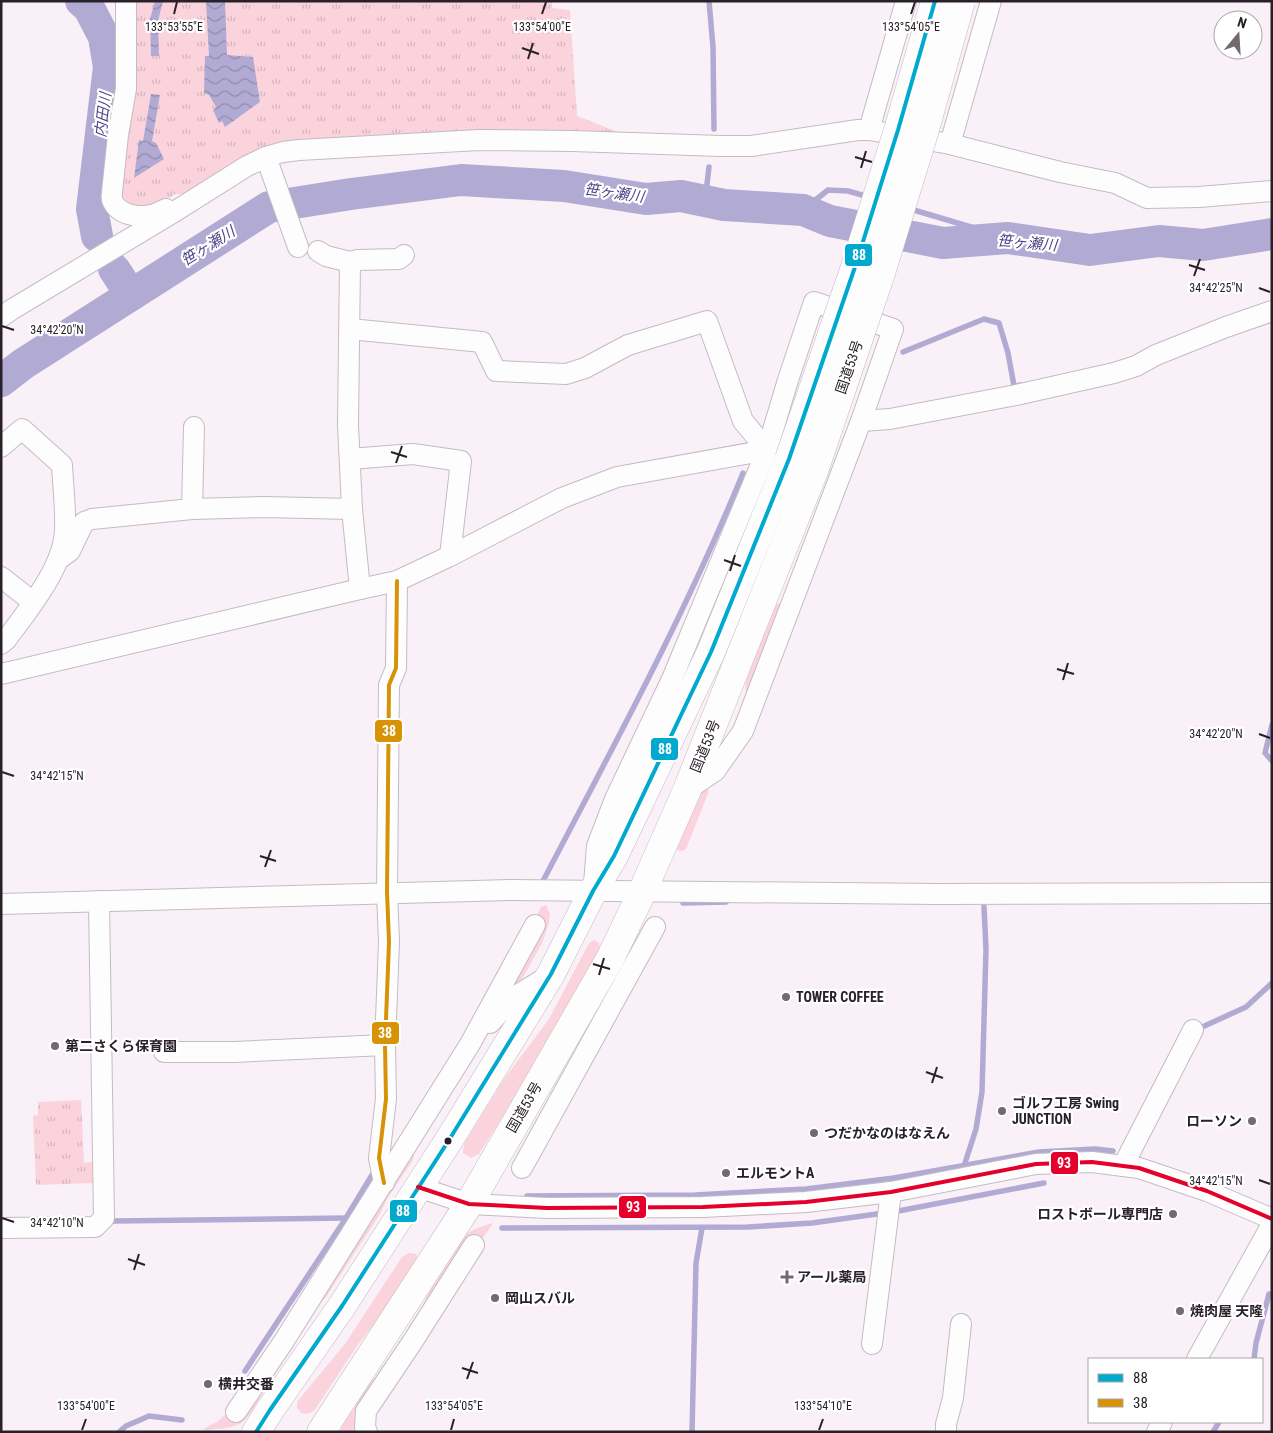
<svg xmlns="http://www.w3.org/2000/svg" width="1273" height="1433" font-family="'Roboto Condensed','Noto Sans JP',sans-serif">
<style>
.grass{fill:#fbd3dc}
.park{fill:url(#park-tufts)}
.water{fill:url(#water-waves)}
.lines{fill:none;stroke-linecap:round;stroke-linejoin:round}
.stream{stroke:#b1abd4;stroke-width:5.5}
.river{stroke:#b1abd4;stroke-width:32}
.minor-casing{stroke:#c4bbc3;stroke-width:22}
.highway-casing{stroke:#c4bbc3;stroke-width:29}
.minor{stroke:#fefdfe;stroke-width:20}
.highway{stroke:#fefdfe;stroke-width:28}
.highway-bridge-casing{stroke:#c4bbc3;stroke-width:29;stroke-linecap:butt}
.highway-bridge{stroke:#fefdfe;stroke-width:28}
.bus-1-casing{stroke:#fff;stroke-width:8}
.bus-2-casing{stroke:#fff;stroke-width:8}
.bus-3-casing{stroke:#fff;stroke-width:8}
.bus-1{stroke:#00a9ce;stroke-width:4}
.bus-2{stroke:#d89206;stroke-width:4}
.bus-3{stroke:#e4002b;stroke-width:4}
.ticks{fill:none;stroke:#292029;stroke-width:2}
.poi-dot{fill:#726971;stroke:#fff;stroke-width:2}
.bus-dot{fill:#292029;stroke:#fff;stroke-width:2}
.labels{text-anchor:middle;stroke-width:4.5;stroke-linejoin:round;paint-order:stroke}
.street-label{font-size:14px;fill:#292029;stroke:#fff}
.poi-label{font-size:14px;font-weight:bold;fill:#292029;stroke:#fff;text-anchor:start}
.water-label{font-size:15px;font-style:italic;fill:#4e4589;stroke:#fff}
.ticks-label{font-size:12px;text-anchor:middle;fill:#292029;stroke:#fff;stroke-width:4.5;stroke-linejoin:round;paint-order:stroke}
.line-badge{stroke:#fff;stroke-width:2}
.badge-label{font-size:14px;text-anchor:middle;font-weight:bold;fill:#fff}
</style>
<defs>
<pattern id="park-tufts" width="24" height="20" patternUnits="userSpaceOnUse" patternTransform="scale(1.25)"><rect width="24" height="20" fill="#fbd3dc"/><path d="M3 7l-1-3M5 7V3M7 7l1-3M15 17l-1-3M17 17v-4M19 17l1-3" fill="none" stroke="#d7b5bd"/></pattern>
<pattern id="water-waves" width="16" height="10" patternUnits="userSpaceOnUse" patternTransform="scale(1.25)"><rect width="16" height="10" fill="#b1abd4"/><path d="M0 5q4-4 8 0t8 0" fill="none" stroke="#908bac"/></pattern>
</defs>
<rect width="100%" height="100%" fill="#faf0f8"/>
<!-- grass -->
<g class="grass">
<polygon points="776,603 787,606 747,706 745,680"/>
<polygon points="704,788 709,791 686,849 682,851 677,850 677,845 693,800"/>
<polygon points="546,905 550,914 549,923 542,943 520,983 502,1003 535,919 541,907"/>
<polygon points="594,940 599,943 600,948 562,1022 479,1154 471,1158 463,1153 464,1144 504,1079 549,1019 589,943"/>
<polygon points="415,1148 413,1160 387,1199 380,1214 326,1297 305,1320"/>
<path d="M493,1223L479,1244L421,1317C423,1295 438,1276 450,1258C455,1250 460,1239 468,1233C476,1228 485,1225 493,1223Z"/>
<polygon points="409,1253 416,1254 420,1261 419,1268 359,1343 314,1411 307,1414 301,1413 297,1408 297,1402 345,1344 402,1257"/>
<polygon points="384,1368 388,1370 354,1420 359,1432 340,1432 345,1415 364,1389"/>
<path d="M273,1370C267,1385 252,1419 237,1425C228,1429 216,1429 206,1430L203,1429L217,1422L226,1414L238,1420Z"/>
</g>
<!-- park -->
<g class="park">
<polygon points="131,1 552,1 552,8 570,10 577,116 636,139 289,145 192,194 175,194 155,208 124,206 116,186"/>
<polygon points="81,1100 84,1163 92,1162 93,1183 36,1185 33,1116 38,1115 38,1102"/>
</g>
<!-- water -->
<g class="water">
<polygon points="155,1 163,1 158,21 159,56 151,56 150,19"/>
<polygon points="206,1 225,1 227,55 253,57 260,102 225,127 222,121 219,123 213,110 216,107 209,95 204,93 205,56 209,56"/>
<polygon points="151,94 160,95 152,141 156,143 164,159 134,178 139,140 143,141"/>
</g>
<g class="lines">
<!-- stream -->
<g class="stream">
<polyline points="709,1 713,47 714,129"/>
<polyline points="705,201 709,167"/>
<polyline points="907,208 1008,238"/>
<polyline points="803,210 828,190 848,191 869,197"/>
<polyline points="903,352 984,319 999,323 1008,353 1014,386 1021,385"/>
<polyline points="1272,725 1265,753 1272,761"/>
<path d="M543,881C613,747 686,613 743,473"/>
<polyline points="683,903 726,902"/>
<polyline points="1200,1028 1246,1007 1272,983"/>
<polyline points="964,1166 976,1129 982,1092 986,949 984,907"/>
<polyline points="527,1196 695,1195 806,1189 894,1178 1039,1152 1095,1149 1113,1151"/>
<polyline points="893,1212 1044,1183"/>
<polyline points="114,1221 346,1218"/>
<polyline points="502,1228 748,1227 812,1223 884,1213"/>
<polyline points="1254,1359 1256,1343 1269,1294"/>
<polyline points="245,1371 346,1218 372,1175"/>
<polyline points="119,1432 126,1426 149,1416 182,1420"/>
<polyline points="692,1432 696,1263 702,1228"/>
<polyline points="1213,1432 1219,1422"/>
</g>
<!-- river -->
<g class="river">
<polyline points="81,1 89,8 104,37 109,67 92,209 97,236"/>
<polyline points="114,269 131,295"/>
<polyline points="1,381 23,364 269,207 351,194 461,180 564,186 646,199 681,196 724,205 803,210 830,221 943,243 1008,238 1090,250 1159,241 1203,245 1272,234"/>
</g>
<!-- minor casing -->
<g class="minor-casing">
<g id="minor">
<path d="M126,1V89L118,135L112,192C112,195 111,198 112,200C118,215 138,218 151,215C156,214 161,211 166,209"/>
<polyline points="869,130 906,1"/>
<polyline points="950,144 991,1"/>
<polyline points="266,157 298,247"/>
<polyline points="318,251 326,256 350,262 348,425 352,509 360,589"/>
<polyline points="350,262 357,260 399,259 404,255"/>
<polyline points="1,317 11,310 174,212 247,166 266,157 283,152 299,150 479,140 572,141 721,146 751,146 858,130 869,130 950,144 1060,172 1115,183 1147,198 1199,197 1272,191"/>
<polyline points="350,329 482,342 496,371 566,374 585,368 628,345 707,321 743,421 767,450 672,679 615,799 597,846 594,884"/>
<polyline points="861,421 890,419 1016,395 1114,373 1136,366 1156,355 1226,327 1272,311"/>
<path d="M1,447L22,429L62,465C63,486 66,509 65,530C64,567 27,611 6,640L1,644"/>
<polyline points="350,459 413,454 461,461 450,556"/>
<polyline points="192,509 194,427"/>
<polyline points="59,559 70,551 84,522 92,519 192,509 264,507 352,509"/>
<polyline points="1,577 33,602"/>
<polyline points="1,674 360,589 397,581 450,556 562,498 617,477 767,450 788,380 814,302 893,329 861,421 743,731 715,771 687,790"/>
<polyline points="1,904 511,890 937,894 1272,893"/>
<polyline points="490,1023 514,997 547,977"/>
<polyline points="164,1052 234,1052 385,1045"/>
<polyline points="1123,1166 1193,1030"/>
<polyline points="522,1168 655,927"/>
<polyline points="384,1183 379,1158 386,1099 385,1045 389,942 387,892 389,685 396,668 397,581"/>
<polyline points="418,1187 469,1204 547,1208 703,1207 806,1202 891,1192 1036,1164 1092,1162 1139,1168 1207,1191 1272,1219"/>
<polyline points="1,1228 95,1227 104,1218 99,901"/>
<polyline points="872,1344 891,1192"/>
<polyline points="1197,1359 1272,1224"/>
<polyline points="236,1412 284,1341 470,1044 535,925"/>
<polyline points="367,1432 365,1427 366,1411 413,1341 474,1245"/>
<polyline points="946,1432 946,1424 953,1398 961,1324"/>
<polyline points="1157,1432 1162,1422"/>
</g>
</g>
<!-- highway casing -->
<g class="highway-casing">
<g id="highway">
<polyline points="256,1432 270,1410 342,1306 449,1140 551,974 593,891 614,856 711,652 789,459"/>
<polyline points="321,1432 469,1204 610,959 643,890 687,790 815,468"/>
</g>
</g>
<!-- minor -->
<use href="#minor" class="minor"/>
<!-- highway -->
<use href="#highway" class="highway"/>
<!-- highway-bridge casing -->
<g class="highway-bridge-casing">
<g id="highway-bridge">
<polyline points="789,459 855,267 898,130 935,1"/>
<polyline points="815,468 881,273 924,133 961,1"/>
</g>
</g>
<!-- highway-bridge -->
<use href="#highway-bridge" class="highway-bridge"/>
<!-- bus-1 casing -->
<g class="bus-1-casing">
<polyline id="bus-1" points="256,1432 270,1410 342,1306 449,1140 551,974 593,891 614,856 711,652 789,459 855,267 898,130 935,1"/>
</g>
<!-- bus-2 casing -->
<g class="bus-2-casing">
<polyline id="bus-2" points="384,1183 379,1158 386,1099 385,1045 389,942 387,892 389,685 396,668 397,581"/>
</g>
<!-- bus-3 casing -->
<g class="bus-3-casing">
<polyline id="bus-3" points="418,1187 469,1204 547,1208 703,1207 806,1202 891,1192 1036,1164 1092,1162 1139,1168 1207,1191 1272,1219"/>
</g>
<!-- bus-1 -->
<use href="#bus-1" class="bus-1"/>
<!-- bus-2 -->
<use href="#bus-2" class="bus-2"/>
<!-- bus-3 -->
<use href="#bus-3" class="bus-3"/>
</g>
<!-- ticks -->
<path class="ticks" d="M174,14L177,2M542,14L546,2M911,14L915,2M522,48L539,54M528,59L533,43M855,157L872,162M861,168L866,151M1189,265L1205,270M1194,276L1200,259M1259,288L1270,292M2,326L14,330M391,452L407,457M396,463L402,446M724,560L741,566M730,571L735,555M1057,669L1074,674M1063,680L1068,663M1259,734L1270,738M2,772L14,776M260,856L276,861M265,867L271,850M593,964L610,969M599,975L604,958M926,1072L943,1078M932,1083L937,1067M1259,1180L1270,1184M2,1218L14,1222M128,1259L145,1265M134,1270L139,1254M462,1368L478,1373M467,1379L473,1362M82,1430L86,1419M451,1430L454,1419M819,1430L823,1419"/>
<!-- markers -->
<g class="poi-dot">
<circle cx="786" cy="997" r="5"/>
<circle cx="55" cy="1046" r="5"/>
<circle cx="1002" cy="1111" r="5"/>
<circle cx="1252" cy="1121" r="5"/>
<circle cx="814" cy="1133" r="5"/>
<circle cx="726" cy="1173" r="5"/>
<circle cx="1173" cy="1214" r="5"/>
<path d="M784.5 1269.5h5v5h5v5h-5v5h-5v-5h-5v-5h5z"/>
<circle cx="495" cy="1298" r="5"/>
<circle cx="1180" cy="1311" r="5"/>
<circle cx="208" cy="1384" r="5"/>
</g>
<circle class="bus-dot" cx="448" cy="1141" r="4.5"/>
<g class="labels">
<!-- street labels -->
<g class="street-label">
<text transform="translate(849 367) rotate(-71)" y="5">国道53号</text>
<text transform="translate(705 746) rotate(-68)" y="5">国道53号</text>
<text transform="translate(524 1107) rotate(-60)" y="5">国道53号</text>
</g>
<!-- poi labels -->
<g class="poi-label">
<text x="796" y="1002">TOWER COFFEE</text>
<text x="65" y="1051">第二さくら保育園</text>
<text x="1012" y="1108">ゴルフ工房 Swing<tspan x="1012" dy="16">JUNCTION</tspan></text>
<text x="1242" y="1126" text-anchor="end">ローソン</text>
<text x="824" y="1138">つだかなのはなえん</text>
<text x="736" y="1178">エルモントA</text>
<text x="1163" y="1219" text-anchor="end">ロストボール専門店</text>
<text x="797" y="1282">アール薬局</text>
<text x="505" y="1303">岡山スバル</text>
<text x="1190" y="1316">焼肉屋 天隆</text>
<text x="218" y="1389">横井交番</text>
</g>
<!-- water labels -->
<g class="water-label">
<text transform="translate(103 115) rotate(-83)" y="5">内田川</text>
<text transform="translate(614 193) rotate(8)" y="5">笹ヶ瀬川</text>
<text transform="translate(1027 243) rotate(5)" y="5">笹ヶ瀬川</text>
<text transform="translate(208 246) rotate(-32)" y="5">笹ヶ瀬川</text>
</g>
</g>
<g class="ticks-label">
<text x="174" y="31">133°53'55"E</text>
<text x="542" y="31">133°54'00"E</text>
<text x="911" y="31">133°54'05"E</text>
<text x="1216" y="292">34°42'25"N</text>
<text x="57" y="334">34°42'20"N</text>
<text x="1216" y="738">34°42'20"N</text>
<text x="57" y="780">34°42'15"N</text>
<text x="1216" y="1185">34°42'15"N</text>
<text x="57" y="1227">34°42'10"N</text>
<text x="86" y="1410">133°54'00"E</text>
<text x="454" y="1410">133°54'05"E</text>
<text x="823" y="1410">133°54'10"E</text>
</g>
<g class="line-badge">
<rect x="844" y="243" width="29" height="24" rx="5" fill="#00a9ce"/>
<rect x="374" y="719" width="29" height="24" rx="5" fill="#d89206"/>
<rect x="650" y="737" width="29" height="24" rx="5" fill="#00a9ce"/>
<rect x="371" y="1021" width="29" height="24" rx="5" fill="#d89206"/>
<rect x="1050" y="1151" width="29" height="24" rx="5" fill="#e4002b"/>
<rect x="618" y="1195" width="29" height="24" rx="5" fill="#e4002b"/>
<rect x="389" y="1199" width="29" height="24" rx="5" fill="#00a9ce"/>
</g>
<g class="badge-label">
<text x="859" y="260">88</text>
<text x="389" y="736">38</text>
<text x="665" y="754">88</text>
<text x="385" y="1038">38</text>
<text x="1064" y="1168">93</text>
<text x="633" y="1212">93</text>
<text x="403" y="1216">88</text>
</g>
<!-- border -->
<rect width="1273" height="1433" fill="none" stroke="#292029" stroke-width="5"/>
<!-- legend -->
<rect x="1088" y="1358" width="175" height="65" fill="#ffffff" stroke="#a9a6a9"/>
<rect x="1098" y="1374" width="25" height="8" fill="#00a9ce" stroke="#a9a6a9"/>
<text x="1133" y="1383" font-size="15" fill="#292029">88</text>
<rect x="1098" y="1399" width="25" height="8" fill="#d89206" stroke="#a9a6a9"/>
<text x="1133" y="1408" font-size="15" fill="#292029">38</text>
<!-- north arrow -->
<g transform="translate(1238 35) rotate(18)"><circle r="24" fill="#ffffff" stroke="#a9a6a9"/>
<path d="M0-4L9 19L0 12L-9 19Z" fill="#726971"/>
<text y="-8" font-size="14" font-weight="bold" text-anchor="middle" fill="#292029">N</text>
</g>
</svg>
